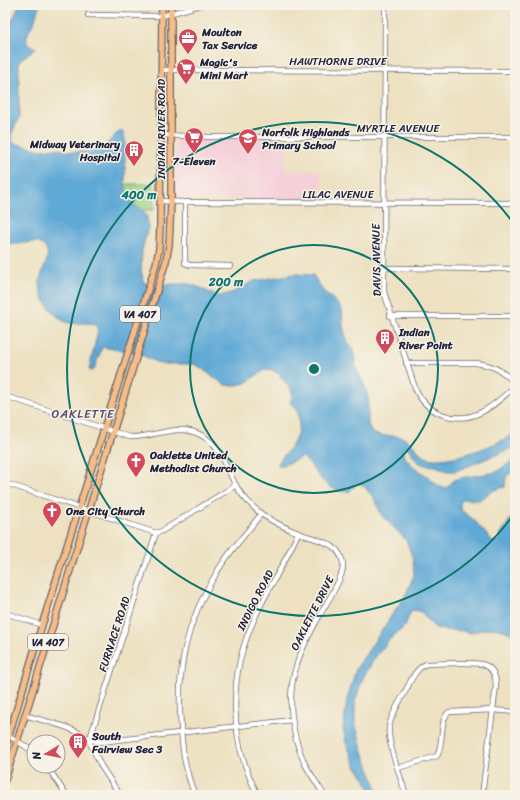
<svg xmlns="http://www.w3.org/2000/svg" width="520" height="800" font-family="Sriracha,sans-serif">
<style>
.built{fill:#f5cfd9}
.green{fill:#94cf82;stroke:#5b785e}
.water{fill:#5ea9d6;stroke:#406688}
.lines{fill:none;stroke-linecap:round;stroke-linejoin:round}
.minor-casing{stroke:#69656a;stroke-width:6}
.major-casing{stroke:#69656a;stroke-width:8}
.minor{stroke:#fff;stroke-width:4.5}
.major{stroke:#f7bd88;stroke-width:5.5}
.ring{fill:none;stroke:#0f766e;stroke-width:2}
.labels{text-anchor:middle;stroke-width:3;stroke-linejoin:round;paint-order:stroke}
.shield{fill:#f7f3e8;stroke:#62616f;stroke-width:1}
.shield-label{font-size:10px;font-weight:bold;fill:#22223b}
.poi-label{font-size:11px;font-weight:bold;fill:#22223b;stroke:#f7f3e8;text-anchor:start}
.street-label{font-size:11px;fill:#22223b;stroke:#f7f3e8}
.neighbourhood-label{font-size:12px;letter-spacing:1px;fill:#5a4e6d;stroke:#f7f3e8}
.centre{fill:#0f766e;stroke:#f7f3e8;stroke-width:2}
.ring-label{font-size:12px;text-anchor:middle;font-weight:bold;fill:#0f766e;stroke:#f7f3e8;stroke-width:3;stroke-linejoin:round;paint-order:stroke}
</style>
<rect width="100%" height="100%" fill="#f7f3e8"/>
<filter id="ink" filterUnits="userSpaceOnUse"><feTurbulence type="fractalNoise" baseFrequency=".025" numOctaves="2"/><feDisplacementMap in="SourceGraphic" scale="8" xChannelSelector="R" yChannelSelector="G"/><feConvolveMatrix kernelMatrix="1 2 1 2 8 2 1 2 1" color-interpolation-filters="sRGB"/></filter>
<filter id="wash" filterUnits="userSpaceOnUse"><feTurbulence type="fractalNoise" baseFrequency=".012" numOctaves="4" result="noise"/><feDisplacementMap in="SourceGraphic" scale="16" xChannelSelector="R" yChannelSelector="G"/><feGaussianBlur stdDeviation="0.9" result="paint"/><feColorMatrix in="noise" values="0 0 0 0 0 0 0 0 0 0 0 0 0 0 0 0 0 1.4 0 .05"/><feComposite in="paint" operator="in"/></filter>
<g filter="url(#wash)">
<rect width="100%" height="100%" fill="#ede1c1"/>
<!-- built -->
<polygon class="built" points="179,139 286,139 286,171 321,171 321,199 180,199 175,193 175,143"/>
<!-- green -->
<polygon class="green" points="126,184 154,184 154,210 124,210 120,194 127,187 115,198"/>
<!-- water -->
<path class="water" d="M18,5H40C37,10 37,14 35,20C31,28 25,35 27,44L36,48L20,60L19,65V118L11,135L13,143L41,150L55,148L71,152H89L105,146L119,131L122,130L125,138V189L133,204L144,212L147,217L148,228L142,250L141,271L145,284L155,287L173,284H189L201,288L216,296H220L234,292L254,281L295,274L313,275L323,291L336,302L342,310L343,326L347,342L352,347L354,353L356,368L366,389L368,399V424L371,432C382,439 393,433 404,438C413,442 418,454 428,458C445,464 501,445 515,432V447L456,471H447L436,466L425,465L418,462L409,449L406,448L403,450V455L413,466L427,476L440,487L444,488L448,487L454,480L460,478L486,474L496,472L515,459V469L506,477L505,487L494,490L479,500L463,499L460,503V508L462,511L474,520L493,542L500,540L501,533L515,512V636C501,626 487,627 471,633C459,628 446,633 436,628C426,623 425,607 411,611L405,626L389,640L374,659L363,678L355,701V721L362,749L379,795H372L365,778L356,766L346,743L343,728L348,696L356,669L406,594L414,575L413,559L406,540L382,516L374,498L363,485L358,483L350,491C327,495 317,471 303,457C295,459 287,466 278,465C279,460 283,456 287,452C299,437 301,426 297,408L290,403L293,395L290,388L279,374L270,369L265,370L245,383L233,386L225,385L195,364H160L138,353L102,347L94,370L91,371L89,370L98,330L95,324C85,321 72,327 62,320C51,312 40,298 40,284C39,270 58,252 39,243C32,240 24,244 17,244C13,244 9,243 5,242V35L18,8Z"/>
</g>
<g filter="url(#ink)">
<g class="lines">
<!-- minor casing -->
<g class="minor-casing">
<g id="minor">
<path d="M385,5L384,292L415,388C420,400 429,409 441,414C472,426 494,406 515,386"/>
<polyline points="459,5 515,5"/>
<polyline points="88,15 162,16 200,5"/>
<polyline points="162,70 515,71"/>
<polyline points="161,135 209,137 515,137"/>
<polyline points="160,201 185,202 515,203"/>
<polyline points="185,202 185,263 190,265 230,266"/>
<polyline points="385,268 515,269"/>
<polyline points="390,316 515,316"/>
<path d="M406,363H476C493,365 504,371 515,384"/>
<path d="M5,396L130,437C155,438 177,422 201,435C220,445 226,466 235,484C241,495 253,508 263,515C276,524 290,530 304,535C313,538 324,541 332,546C339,551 343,558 343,566C343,579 326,603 320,615C311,631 302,647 297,664C286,696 291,734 305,764C311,775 318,785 324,795"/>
<polyline points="5,483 156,533 162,531 236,485"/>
<polyline points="156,533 91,735 88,739 100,742 292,720"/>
<polyline points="5,613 42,625"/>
<path d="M25,715C42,721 76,727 88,739L101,766L120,795"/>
<polyline points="5,733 34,752"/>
<polyline points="47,766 66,795"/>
<path d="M398,768L437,756C444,744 439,720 449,712L493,710L515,712"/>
<path d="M195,795C186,774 182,749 181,727C176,668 186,622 217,572C229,551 247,533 261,514"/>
<path d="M258,795C229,741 228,677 253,622C266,591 285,564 298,533"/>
<path d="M406,795C401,778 387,743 389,727C391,714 400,702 406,690C411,681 415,669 426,664C438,664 476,661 485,665C494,669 496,677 496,686L482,795"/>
</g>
</g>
<!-- major casing -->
<g class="major-casing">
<g id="major">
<polyline points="5,748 42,625 156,264 159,249 160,225 162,5"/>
<polyline points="5,780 166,261 169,245 171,201 171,5"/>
</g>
</g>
<!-- minor -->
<use href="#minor" class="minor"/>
<!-- major -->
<use href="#major" class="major"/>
</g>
</g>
<!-- distance rings -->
<g class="ring">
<circle cx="314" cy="369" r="124"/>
<path d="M514 514A247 247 0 1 1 514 224"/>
</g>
<!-- icons -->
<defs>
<g id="office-pin" transform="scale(1)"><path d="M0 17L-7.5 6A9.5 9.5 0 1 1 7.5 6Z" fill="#d1495b" stroke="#f7f3e8"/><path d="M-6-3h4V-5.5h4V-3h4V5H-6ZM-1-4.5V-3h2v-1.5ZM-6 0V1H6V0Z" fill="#fff"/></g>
<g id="supermarket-pin" transform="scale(1)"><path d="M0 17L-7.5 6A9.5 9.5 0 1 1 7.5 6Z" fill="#d1495b" stroke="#f7f3e8"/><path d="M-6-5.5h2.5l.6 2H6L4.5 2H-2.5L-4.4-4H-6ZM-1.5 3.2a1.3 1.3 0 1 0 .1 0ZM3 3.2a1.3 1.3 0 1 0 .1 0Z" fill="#fff"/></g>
<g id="school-pin" transform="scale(1)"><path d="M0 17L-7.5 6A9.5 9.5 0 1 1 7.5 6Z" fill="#d1495b" stroke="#f7f3e8"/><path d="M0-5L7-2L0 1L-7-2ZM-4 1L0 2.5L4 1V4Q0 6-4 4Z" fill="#fff"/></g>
<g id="building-pin" transform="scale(1)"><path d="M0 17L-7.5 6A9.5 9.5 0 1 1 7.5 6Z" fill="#d1495b" stroke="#f7f3e8"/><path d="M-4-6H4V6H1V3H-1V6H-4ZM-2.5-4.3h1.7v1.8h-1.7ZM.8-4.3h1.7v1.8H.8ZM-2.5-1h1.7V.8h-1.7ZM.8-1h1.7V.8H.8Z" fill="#fff"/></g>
<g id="church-pin" transform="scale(1)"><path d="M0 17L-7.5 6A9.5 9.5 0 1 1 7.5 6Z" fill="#d1495b" stroke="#f7f3e8"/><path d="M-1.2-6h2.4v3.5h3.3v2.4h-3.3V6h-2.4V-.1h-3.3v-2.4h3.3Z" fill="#fff"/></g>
</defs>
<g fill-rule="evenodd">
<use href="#office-pin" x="188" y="38"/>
<use href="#supermarket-pin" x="186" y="68"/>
<use href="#supermarket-pin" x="194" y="137"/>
<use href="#school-pin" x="248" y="138"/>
<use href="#building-pin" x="134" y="150"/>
<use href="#building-pin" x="385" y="338"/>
<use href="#church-pin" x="136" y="461"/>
<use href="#church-pin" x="52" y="511"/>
<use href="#building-pin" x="78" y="742"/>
</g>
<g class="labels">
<!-- shield labels -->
<g class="shield">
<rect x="120" y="306" width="40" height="16" rx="3"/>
<rect x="28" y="634" width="40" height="16" rx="3"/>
</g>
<g class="shield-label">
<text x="140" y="318">VA 407</text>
<text x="48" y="646">VA 407</text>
</g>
<!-- poi labels -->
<g class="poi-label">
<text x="202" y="36">Moulton<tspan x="202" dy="13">Tax Service</tspan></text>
<text x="200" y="66">Magic's<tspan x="200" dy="13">Mini Mart</tspan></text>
<text x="262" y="136">Norfolk Highlands<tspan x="262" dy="13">Primary School</tspan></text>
<text x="120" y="148" text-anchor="end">Midway Veterinary<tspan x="120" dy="13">Hospital</tspan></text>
<text x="194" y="165" text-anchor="middle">7-Eleven</text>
<text x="399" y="336">Indian<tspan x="399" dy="13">River Point</tspan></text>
<text x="150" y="459">Oaklette United<tspan x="150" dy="13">Methodist Church</tspan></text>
<text x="66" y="515">One City Church</text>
<text x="92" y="740">South<tspan x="92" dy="13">Fairview Sec 3</tspan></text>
</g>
<!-- street labels -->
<g class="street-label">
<text x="338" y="65">HAWTHORNE DRIVE</text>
<text x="398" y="132">MYRTLE AVENUE</text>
<text transform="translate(161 129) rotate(-90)" y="4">INDIAN RIVER ROAD</text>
<text x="338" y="198">LILAC AVENUE</text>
<text transform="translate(376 260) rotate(-91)" y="4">DAVIS AVENUE</text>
<text transform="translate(255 600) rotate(-63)" y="4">INDIGO ROAD</text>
<text transform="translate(312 613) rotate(-63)" y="4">OAKLETTE DRIVE</text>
<text transform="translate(114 634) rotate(-72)" y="4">FURNACE ROAD</text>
</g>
<!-- neighbourhood labels -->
<g class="neighbourhood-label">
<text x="83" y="418">OAKLETTE</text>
</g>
</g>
<circle cx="314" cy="369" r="6" class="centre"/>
<g class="ring-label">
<text x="139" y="199">400 m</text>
<text x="226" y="286">200 m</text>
</g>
<!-- margin -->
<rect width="520" height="800" fill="none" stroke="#f7f3e8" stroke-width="20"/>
<!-- north arrow -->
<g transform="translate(46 754) rotate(260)"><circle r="19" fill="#f7f3e8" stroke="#a29fa3"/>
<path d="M0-3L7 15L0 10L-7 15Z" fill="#d1495b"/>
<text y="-6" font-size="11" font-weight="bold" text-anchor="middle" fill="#22223b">N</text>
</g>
</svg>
